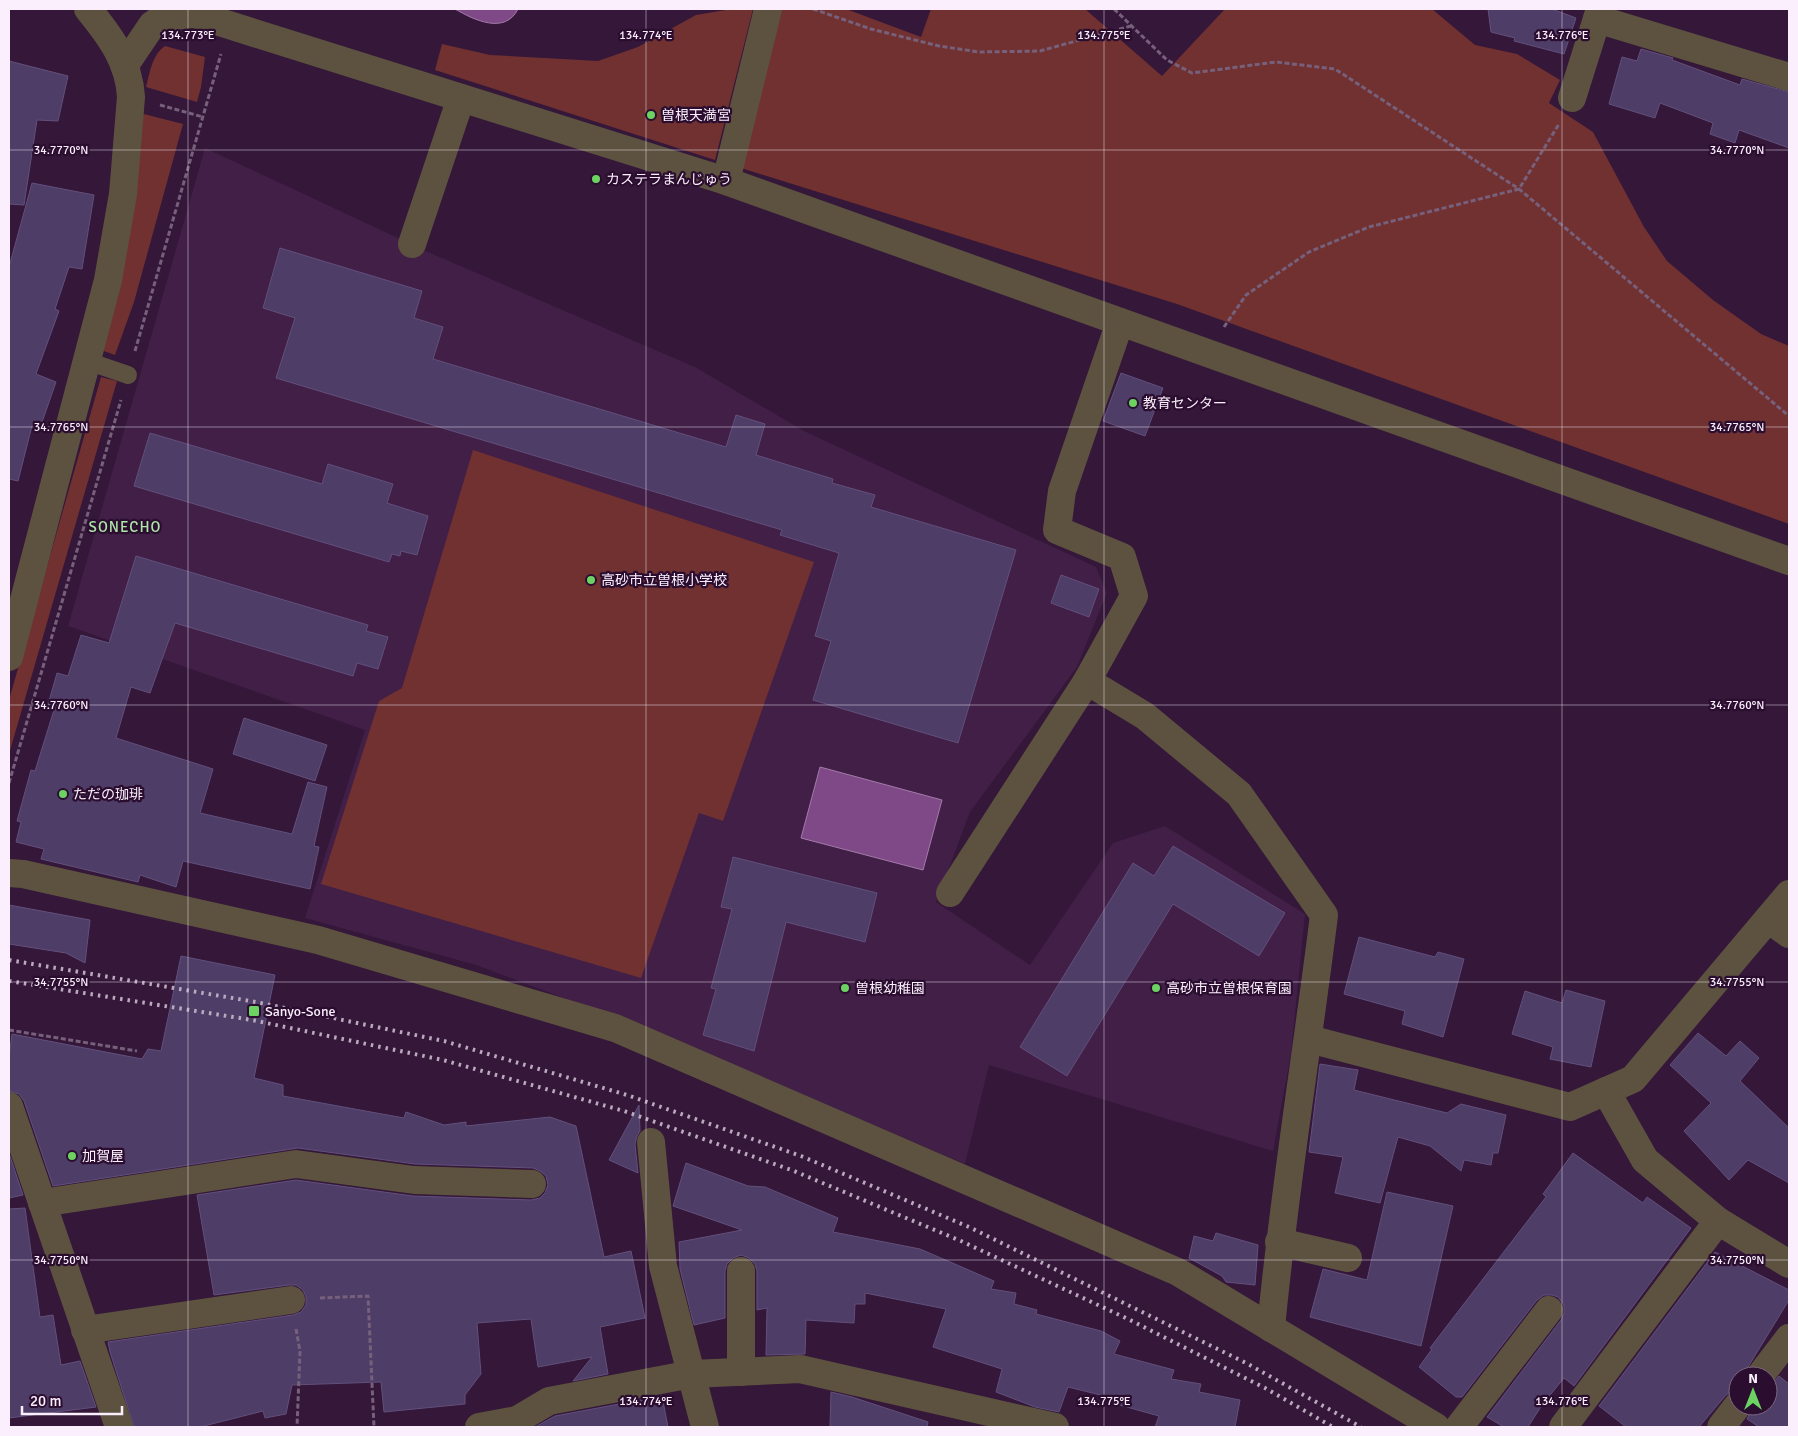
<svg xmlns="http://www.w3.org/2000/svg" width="1798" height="1436" font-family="Signika,'Noto Sans JP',sans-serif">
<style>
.built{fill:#411f47}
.green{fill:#713131}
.water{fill:#7f4887;stroke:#a47aaa}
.building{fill:#4e3d67;stroke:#62507c}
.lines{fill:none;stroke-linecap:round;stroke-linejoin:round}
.path{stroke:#77607b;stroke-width:3;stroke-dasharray:5 2.5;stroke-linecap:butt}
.service{stroke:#5d523f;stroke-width:18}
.minor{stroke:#5d523f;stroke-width:28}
.tertiary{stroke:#5d523f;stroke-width:28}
.rail{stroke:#bbaabe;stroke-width:4;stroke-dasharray:2.5 5;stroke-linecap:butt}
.ticks{fill:none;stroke:#fbeffd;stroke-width:1;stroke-opacity:0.45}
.poi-dot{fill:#6cd362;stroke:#2a0d2f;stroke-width:2}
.labels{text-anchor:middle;stroke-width:4.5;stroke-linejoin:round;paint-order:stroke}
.poi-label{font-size:14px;fill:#fbeffd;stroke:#2a0d2f;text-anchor:start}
.neighbourhood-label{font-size:15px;letter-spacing:1px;fill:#aee5a8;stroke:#2a0d2f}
.ticks-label{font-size:12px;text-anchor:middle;fill:#fbeffd;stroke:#2a0d2f;stroke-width:4.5;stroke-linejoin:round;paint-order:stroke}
</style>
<rect width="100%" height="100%" fill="#341739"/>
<!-- built -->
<polygon class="built" points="205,148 428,252 695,367 804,431 1096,567 1107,593 1077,667 970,812 936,902 1030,965 1113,843 1165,826 1305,914 1291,1054 1273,1151 989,1065 965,1164 659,1034 476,965 305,918 365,730 68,626"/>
<!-- green -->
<g class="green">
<polygon points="732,9 753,9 715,160 435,70 442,44 490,55 598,61 638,47 696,15"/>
<polygon points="776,9 846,9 921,37 931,9 1085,9 1162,76 1225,9 1432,9 1475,45 1517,54 1560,80 1549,103 1593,132 1644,227 1667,261 1713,300 1761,334 1789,346 1789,524 1177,304 741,168"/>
<path d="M165,46L205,57L201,87L197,102L146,87C150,72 152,55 165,46Z"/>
<polygon points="140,113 183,124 134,302 115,355 101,350"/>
<polygon points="101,377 117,381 9,754 9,700"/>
<polygon points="473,450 814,562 723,821 699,813 641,978 321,884 379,701 402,688"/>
</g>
<!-- water -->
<g class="water">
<path d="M455,9H518C505,35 474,20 455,9Z"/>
<polygon points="820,767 942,800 923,870 801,838"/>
</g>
<!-- building -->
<g class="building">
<polygon points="1488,9 1552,9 1576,18 1564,54 1514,41 1515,38 1491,32"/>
<polygon points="1641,49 1673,58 1672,60 1740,85 1742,79 1789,92 1789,148 1739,130 1735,143 1710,134 1713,123 1660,103 1655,118 1609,104 1622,57 1637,61"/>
<polygon points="9,61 68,76 58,121 37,120 24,205 9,204"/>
<polygon points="32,183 94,195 82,269 69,267 55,309 59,311 36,374 56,382 41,425 33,422 18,481 9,479 9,267"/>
<polygon points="280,248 422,291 414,318 443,327 433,359 726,447 736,415 765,424 756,455 833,479 832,483 875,495 871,507 1016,550 958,743 813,700 831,641 815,636 839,553 780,535 782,530 276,378 295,318 263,308"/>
<polygon points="1121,373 1163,388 1145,436 1103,421"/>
<polygon points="150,433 322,484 328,464 393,484 387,503 428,516 417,555 401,551 400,556 392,554 389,562 134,486"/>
<polygon points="136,556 368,625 366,631 388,637 378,669 357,663 353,676 175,623 150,693 131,687 116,738 213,769 200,813 292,834 308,782 327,787 314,846 319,847 310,889 183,861 176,887 140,875 138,882 41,859 44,849 16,842 21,822 17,821 31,770 35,771 54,710 47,708 57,673 68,676 81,635 109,643"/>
<polygon points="1061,575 1099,589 1089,617 1051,603"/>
<polygon points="244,718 327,745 315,781 233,754"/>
<polygon points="1173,846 1285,913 1259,956 1173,904 1067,1076 1020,1047 1133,863 1154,876"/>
<polygon points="733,857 877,893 865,942 786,922 754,1051 703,1035 716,989 711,988 732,909 721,907"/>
<polygon points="9,905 90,920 85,963 66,953 9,944"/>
<polygon points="1359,937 1435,957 1438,952 1464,959 1443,1037 1402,1024 1405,1011 1344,994"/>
<polygon points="181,956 275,975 254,1078 283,1085 283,1096 404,1118 406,1112 444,1125 466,1122 466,1126 550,1117 576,1126 604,1257 631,1251 645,1318 600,1327 608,1374 573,1381 592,1357 538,1367 531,1319 477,1323 481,1374 465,1395 465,1404 384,1412 381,1382 292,1385 286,1414 265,1418 263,1411 200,1427 134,1427 110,1352 108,1342 293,1315 301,1312 306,1305 306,1297 303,1290 296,1285 289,1285 214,1295 197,1195 296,1180 413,1196 531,1200 540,1198 545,1193 548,1185 546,1176 540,1171 533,1168 415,1164 298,1148 53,1186 24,1101 19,1094 9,1091 9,1058 12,1034 142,1059 148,1049 161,1051"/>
<polygon points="1566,990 1605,1001 1591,1067 1550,1059 1553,1047 1512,1034 1525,991 1562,1003"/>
<polygon points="1698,1033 1726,1056 1740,1041 1759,1058 1740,1081 1789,1128 1789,1183 1748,1160 1729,1180 1684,1131 1711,1103 1670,1065"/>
<polygon points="1320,1064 1358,1070 1354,1090 1447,1113 1461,1104 1506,1115 1498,1153 1493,1153 1491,1165 1464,1160 1461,1171 1430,1146 1398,1137 1380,1203 1335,1193 1343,1157 1309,1152"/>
<polygon points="639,1105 640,1131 637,1136 635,1144 638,1173 609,1160"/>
<polygon points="9,1153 23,1195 9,1198"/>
<polygon points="1573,1153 1643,1203 1647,1197 1691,1228 1574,1386 1564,1378 1542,1405 1528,1427 1504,1427 1487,1417 1561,1320 1564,1313 1564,1305 1558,1297 1552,1295 1544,1295 1537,1300 1462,1397 1456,1397 1419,1367 1432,1349 1430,1348 1546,1197 1543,1194"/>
<polygon points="686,1163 748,1186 765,1187 838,1218 833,1232 920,1249 994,1281 991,1289 1016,1293 1014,1304 1037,1310 1036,1314 1101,1331 1120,1341 1114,1354 1174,1370 1171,1379 1201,1384 1199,1392 1240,1400 1235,1427 1155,1427 1159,1416 1116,1404 1117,1399 1068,1387 1059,1412 1035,1407 996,1392 1002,1369 933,1347 946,1309 865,1293 865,1304 855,1304 854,1323 806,1320 805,1354 766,1355 767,1308 757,1310 757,1271 755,1264 749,1258 741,1255 733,1258 727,1264 725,1271 725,1318 694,1325 680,1269 679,1242 742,1230 673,1206"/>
<polygon points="1387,1192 1453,1206 1421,1346 1310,1317 1323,1269 1367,1280"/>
<polygon points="25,1208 40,1317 53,1315 61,1365 80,1361 96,1407 9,1418 9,1209"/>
<polygon points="1216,1233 1258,1245 1255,1285 1226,1282 1222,1276 1189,1258 1194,1236 1213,1241"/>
<polygon points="1715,1252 1789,1290 1789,1300 1748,1367 1745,1376 1738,1376 1738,1390 1732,1391 1726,1395 1699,1427 1626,1427 1599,1406"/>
<polygon points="1779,1376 1789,1384 1789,1427 1759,1427 1747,1419 1753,1406 1768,1406 1768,1389"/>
<polygon points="831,1392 852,1397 928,1422 927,1427 830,1427"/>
<polygon points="662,1396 668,1427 535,1427 555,1416"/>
</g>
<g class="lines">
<!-- path -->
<g class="path">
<polyline points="813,9 871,29 939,46 979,52 1040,51 1131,26"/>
<polyline points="1114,9 1167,60 1192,73 1276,62 1335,69 1519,189 1789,416"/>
<polyline points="160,105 203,117"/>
<polyline points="1224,327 1246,295 1309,252 1369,227 1519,189 1559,124"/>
<polyline points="135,351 221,54"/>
<polyline points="9,783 121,400"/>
<polyline points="9,1030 137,1051"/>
<polyline points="320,1298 368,1296 374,1427"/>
<polyline points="296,1329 300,1351 297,1427"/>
</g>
<!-- service -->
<polyline class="service" points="87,361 128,375"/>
<!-- minor -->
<g class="minor">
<polyline points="178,9 726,181 1789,561"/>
<polyline points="1597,19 1789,77"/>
<polyline points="125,65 152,25 164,17 192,14"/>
<polyline points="1572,98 1600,9"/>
<polyline points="726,181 768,9"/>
<polyline points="412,244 461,98"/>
<path d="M9,657L108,280L123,194L131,97C129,61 110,36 88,9"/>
<path d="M1087,681L1145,716L1239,794L1324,915C1307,1053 1284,1190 1271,1328"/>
<polyline points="950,893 1087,681 1134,596 1122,557 1057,530 1062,491 1120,322"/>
<polyline points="1768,919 1789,934"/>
<polyline points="1309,1039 1570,1107 1633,1079 1789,894"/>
<polyline points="1606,1091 1645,1160 1718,1221 1789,1264"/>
<polyline points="9,1106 119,1427"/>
<polyline points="651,1142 663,1266 705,1427"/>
<polyline points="42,1203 296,1164 414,1180 532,1184"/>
<polyline points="1279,1242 1348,1258"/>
<polyline points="741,1271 741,1372"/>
<polyline points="85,1330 291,1300"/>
<polyline points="1760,1376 1789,1338"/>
<polyline points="479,1427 517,1420 549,1401 692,1374 800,1369 1055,1427"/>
<polyline points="1459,1427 1549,1310"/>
<polyline points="1563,1427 1718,1221"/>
<polyline points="1721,1427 1738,1405"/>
</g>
<!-- tertiary -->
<polyline class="tertiary" points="9,873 23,874 318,940 615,1028 1178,1272 1436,1427"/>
<!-- rail -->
<g class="rail">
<polyline points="9,960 256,1002 444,1041 627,1095 801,1156 969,1227 1246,1363 1361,1427"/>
<polyline points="9,981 252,1020 443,1060 624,1111 794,1171 961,1241 1128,1319 1265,1388 1333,1427"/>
</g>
</g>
<!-- ticks -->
<path class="ticks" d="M188,9V1427M646,9V1427M1104,9V1427M1562,9V1427M9,150H1789M9,427H1789M9,705H1789M9,982H1789M9,1260H1789"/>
<!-- markers -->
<g class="poi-dot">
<circle cx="651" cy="115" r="5"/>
<circle cx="596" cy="179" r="5"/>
<circle cx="1133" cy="403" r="5"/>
<circle cx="591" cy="580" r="5"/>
<circle cx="63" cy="794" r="5"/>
<circle cx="845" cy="988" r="5"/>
<circle cx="1156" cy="988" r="5"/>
<rect x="248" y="1005" width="12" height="12" rx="2.5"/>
<circle cx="72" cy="1156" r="5"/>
</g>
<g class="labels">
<!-- poi labels -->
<g class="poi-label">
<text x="661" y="120">曽根天満宮</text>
<text x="606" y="184">カステラまんじゅう</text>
<text x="1143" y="408">教育センター</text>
<text x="601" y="585">高砂市立曽根小学校</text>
<text x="73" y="799">ただの珈琲</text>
<text x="855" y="993">曽根幼稚園</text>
<text x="1166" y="993">高砂市立曽根保育園</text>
<text x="265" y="1016">Sanyo-Sone</text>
<text x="82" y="1161">加賀屋</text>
</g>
<!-- neighbourhood labels -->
<g class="neighbourhood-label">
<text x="125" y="532">SONECHO</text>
</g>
</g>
<g class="ticks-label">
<text x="188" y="39">134.773°E</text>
<text x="646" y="39">134.774°E</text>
<text x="1104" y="39">134.775°E</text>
<text x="1562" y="39">134.776°E</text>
<text x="61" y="154">34.7770°N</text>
<text x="1737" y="154">34.7770°N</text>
<text x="61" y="431">34.7765°N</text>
<text x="1737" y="431">34.7765°N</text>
<text x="61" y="709">34.7760°N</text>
<text x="1737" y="709">34.7760°N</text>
<text x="61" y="986">34.7755°N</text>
<text x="1737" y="986">34.7755°N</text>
<text x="61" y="1264">34.7750°N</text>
<text x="1737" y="1264">34.7750°N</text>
<text x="646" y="1405">134.774°E</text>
<text x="1104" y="1405">134.775°E</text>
<text x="1562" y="1405">134.776°E</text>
</g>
<!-- border -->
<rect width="1798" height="1436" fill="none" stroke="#fbeffd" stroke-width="20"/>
<!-- north arrow -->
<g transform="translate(1753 1391)"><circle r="24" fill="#2a0d2f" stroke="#7e6781"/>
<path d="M0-4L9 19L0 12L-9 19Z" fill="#6cd362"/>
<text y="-8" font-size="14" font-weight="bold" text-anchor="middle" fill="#fbeffd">N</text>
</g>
<!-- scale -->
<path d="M22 1406v8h100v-8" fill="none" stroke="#fbeffd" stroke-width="2.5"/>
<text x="30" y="1406" font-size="15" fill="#fbeffd" stroke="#2a0d2f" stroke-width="4" paint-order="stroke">20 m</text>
</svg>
